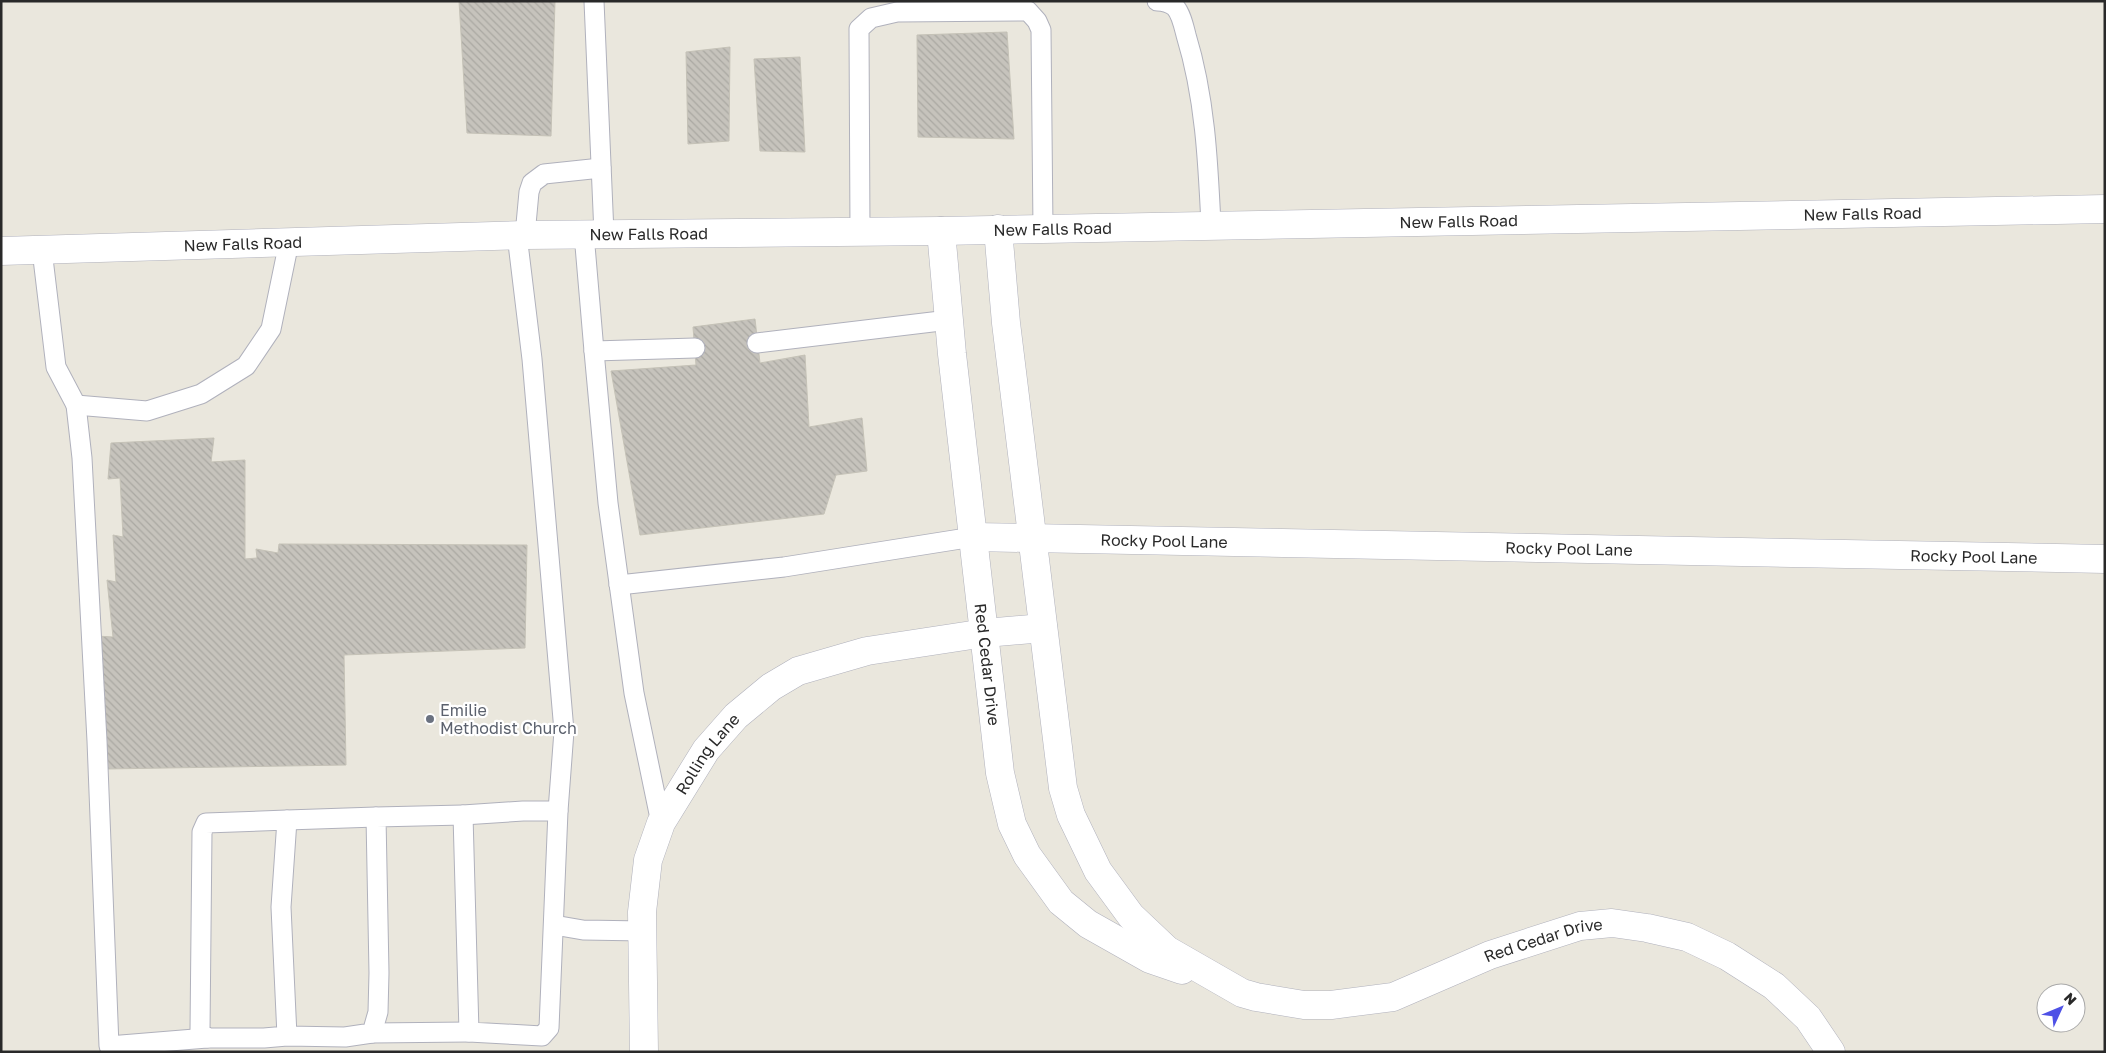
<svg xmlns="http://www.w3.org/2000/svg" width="2106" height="1053" font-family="'Golos Text',sans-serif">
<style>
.building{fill:url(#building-back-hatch);stroke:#c5c2b7}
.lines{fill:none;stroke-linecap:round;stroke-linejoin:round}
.service-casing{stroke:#b0b1bc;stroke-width:21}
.minor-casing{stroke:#b0b1bc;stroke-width:29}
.secondary-casing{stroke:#b0b1bc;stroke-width:29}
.service{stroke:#fff;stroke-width:19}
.minor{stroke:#fff;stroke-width:28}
.secondary{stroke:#fff;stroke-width:28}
.worship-dot{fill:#6b7280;stroke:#fff;stroke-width:2}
.labels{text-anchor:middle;stroke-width:4.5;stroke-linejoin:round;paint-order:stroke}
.street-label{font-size:16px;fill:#292929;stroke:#fff}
.worship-label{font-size:16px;fill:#5b616d;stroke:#fff;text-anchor:start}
</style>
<defs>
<pattern id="building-back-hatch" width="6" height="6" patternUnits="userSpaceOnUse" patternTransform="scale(1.25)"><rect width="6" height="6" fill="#c6c3bc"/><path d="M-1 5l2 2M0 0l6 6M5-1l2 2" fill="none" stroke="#aaa8a2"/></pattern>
</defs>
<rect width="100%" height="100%" fill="#eae7dd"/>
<!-- building -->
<g class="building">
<polygon points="459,1 555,1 551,136 467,133"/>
<polygon points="1007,32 1014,139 918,137 917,35"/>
<polygon points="730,47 729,141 688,144 686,52"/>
<polygon points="800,57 805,152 760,151 754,59"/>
<polygon points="755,319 760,363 805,355 809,427 862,418 867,471 836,475 824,514 640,535 611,371 696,365 693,327"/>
<polygon points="214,438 211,462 245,460 245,559 257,558 256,549 278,553 279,544 527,545 525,648 344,655 346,765 106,769 96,636 113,637 107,580 116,582 113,535 123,537 120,478 108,479 111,443"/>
</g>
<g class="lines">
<!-- service casing -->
<g class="service-casing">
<g id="service">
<polyline points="594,1 604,234"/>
<path d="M1157,1C1164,1 1169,2 1175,7C1181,13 1184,27 1186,35C1205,97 1208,161 1211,225"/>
<polyline points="860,232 859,29 871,18 897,12 1028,11 1037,21 1041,30 1043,229"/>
<polyline points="584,234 594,351 695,348"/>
<polyline points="525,235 529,192 532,183 544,174 601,168"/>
<polyline points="42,250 56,367 76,405 147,411 201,394 246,366 271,329 289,242"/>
<polyline points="757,343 949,320"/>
<polyline points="594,351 608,503 634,693 661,823"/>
<polyline points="76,405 82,458 97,741 109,1046 207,1038"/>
<polyline points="619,585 784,567 973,537"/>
<polyline points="463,815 523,811 558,811"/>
<polyline points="287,820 376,817"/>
<polyline points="554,925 583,930 643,931"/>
<polyline points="372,1033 469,1032"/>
<polyline points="287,1036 264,1038 207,1038 200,1031 202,832 206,823 287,820 281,907 287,1036 345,1037 372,1033 378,1012 379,973 376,817 463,815 469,1032 542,1036 549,1028 558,811 564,731 532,359 517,235"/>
</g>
</g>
<!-- minor casing -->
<g class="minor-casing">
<g id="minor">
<path id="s1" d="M998,229L1006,323L1063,788L1071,815L1098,871L1131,916L1167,950L1242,993L1256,997L1304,1005H1331L1393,997L1490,955L1580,926L1612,923L1647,928L1687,937L1727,956L1774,986L1808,1018L1831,1052"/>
<path id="s2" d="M941,231L952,354L1000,773L1012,824L1027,855L1061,902L1088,924L1150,959L1182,970"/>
<path id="s3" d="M973,537L2105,559"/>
<path id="s4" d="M644,1052L642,912L648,860L661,823L706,750L736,716L771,687L798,671L867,651L985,633L1043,628"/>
</g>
</g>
<!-- secondary casing -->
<g class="secondary-casing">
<g id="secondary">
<path id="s5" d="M1,251L525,235L941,231L2105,209"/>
</g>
</g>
<!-- service -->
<use href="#service" class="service"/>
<!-- minor -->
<use href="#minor" class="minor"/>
<!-- secondary -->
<use href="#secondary" class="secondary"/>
</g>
<!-- markers -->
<circle class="worship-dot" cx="430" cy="719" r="5"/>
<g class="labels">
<!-- street labels -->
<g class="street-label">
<text dy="6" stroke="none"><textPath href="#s5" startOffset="1862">New Falls Road</textPath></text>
<text dy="6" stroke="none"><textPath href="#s5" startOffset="1458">New Falls Road</textPath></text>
<text dy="6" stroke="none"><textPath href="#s5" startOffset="1052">New Falls Road</textPath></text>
<text dy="6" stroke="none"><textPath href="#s5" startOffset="648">New Falls Road</textPath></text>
<text dy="6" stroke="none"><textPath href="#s5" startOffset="242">New Falls Road</textPath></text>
<text dy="6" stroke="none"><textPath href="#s3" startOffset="191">Rocky Pool Lane</textPath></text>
<text dy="6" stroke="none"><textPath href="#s3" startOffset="596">Rocky Pool Lane</textPath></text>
<text dy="6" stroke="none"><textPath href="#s3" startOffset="1001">Rocky Pool Lane</textPath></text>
<text dy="6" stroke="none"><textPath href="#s2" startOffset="436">Red Cedar Drive</textPath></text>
<text dy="6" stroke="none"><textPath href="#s4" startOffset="315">Rolling Lane</textPath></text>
<text dy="6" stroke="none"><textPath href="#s1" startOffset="1159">Red Cedar Drive</textPath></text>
</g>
<!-- worship labels -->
<g class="worship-label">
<text x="440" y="716">Emilie<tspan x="440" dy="18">Methodist Church</tspan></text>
</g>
</g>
<!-- border -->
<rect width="2106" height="1053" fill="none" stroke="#292929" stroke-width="5"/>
<!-- north arrow -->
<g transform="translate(2061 1008) rotate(46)"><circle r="24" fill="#ffffff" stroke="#a9a9a9"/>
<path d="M0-4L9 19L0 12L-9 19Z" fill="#4e51e6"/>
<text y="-8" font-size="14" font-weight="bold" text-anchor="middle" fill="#292929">N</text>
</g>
</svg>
